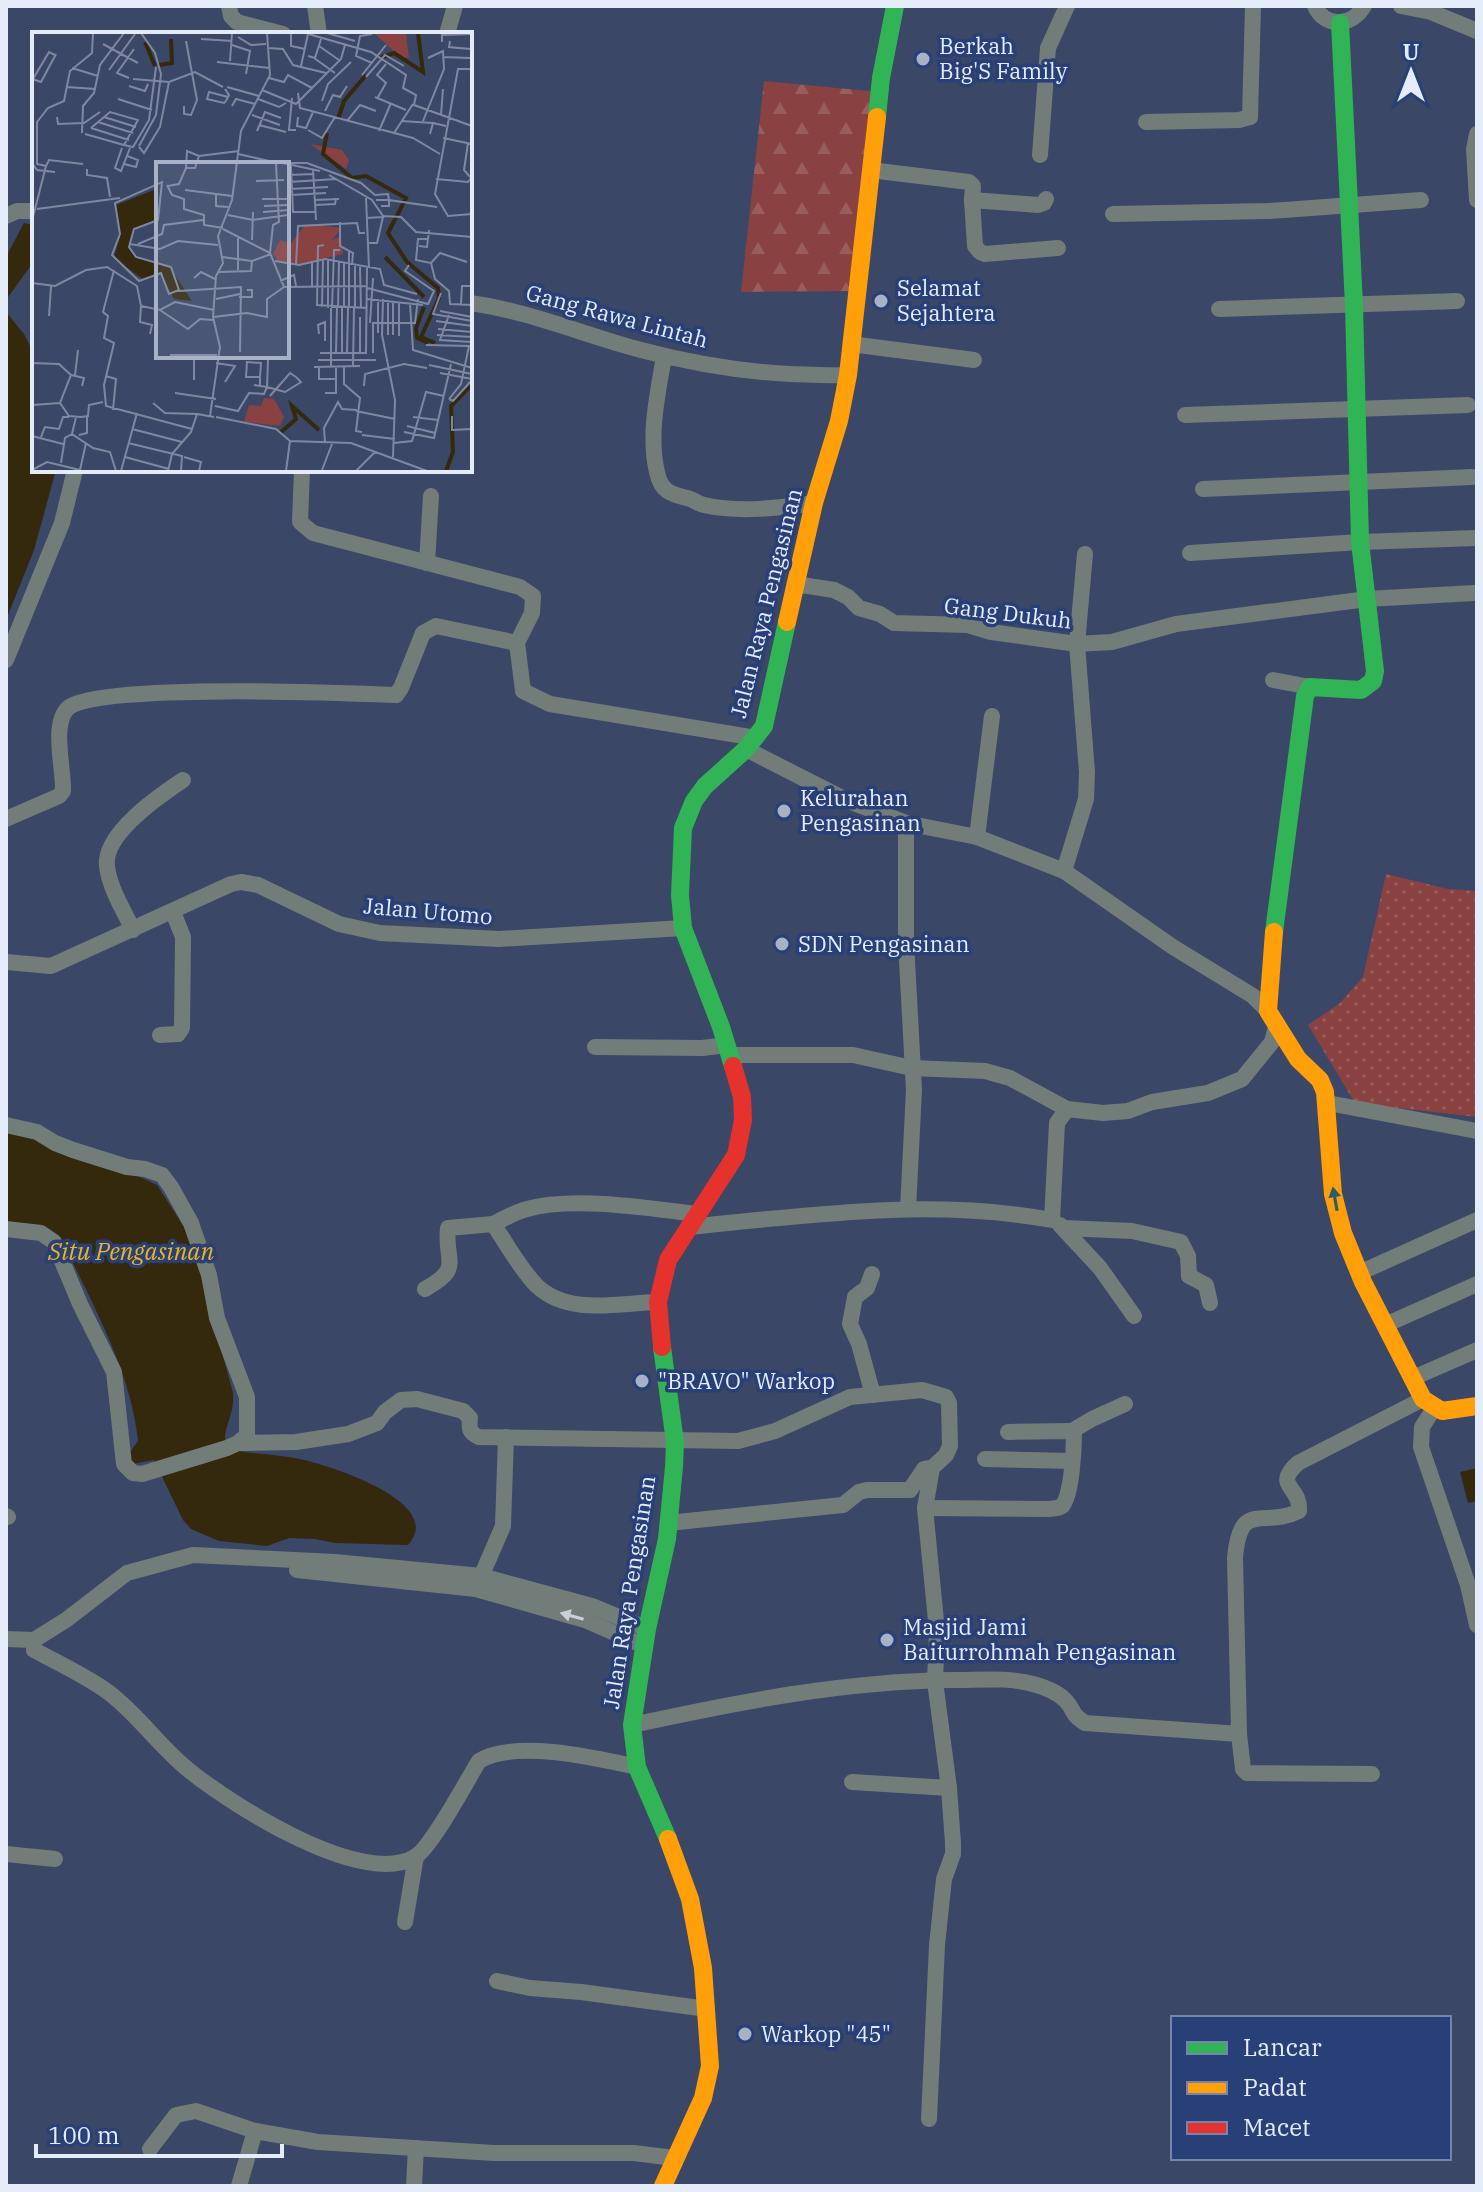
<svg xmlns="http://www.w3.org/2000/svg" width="1483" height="2192" font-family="'IBM Plex Serif',serif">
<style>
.grass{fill:url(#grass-dots)}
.forest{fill:url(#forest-firs)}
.water{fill:#34280d}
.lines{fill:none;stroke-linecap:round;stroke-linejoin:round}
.street{stroke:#727d7a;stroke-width:16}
.fast{stroke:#30b455;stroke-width:18}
.slow{stroke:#ff9f0a;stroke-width:18}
.jam{stroke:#e5322d;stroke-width:18}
.oneway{fill:#2b5c6e}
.oneway2{fill:#c8d0d9}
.poi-dot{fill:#a8b2c6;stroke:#293f77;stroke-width:3}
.labels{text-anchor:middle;stroke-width:7;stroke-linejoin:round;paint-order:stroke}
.poi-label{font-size:22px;fill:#e4ebf9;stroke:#293f77;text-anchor:start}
.street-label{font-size:22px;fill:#e4ebf9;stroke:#293f77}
.water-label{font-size:24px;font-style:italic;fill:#ecb51c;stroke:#293f77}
.inset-river{fill:none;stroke:#34280d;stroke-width:4}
.inset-road{fill:none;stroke:#7e89a1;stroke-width:2}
.view{fill:#a8b2c6;fill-opacity:0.15;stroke:#a8b2c6;stroke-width:4}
.inset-edge{fill:none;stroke:#e4ebf9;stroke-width:4}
</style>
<defs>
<pattern id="grass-dots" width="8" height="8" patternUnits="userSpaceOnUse" patternTransform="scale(2)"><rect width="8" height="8" fill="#8a4141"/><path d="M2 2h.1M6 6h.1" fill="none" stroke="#9a5d5d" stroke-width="1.8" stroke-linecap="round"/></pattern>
<pattern id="forest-firs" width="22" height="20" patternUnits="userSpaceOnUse" patternTransform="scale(2)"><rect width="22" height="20" fill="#8a4141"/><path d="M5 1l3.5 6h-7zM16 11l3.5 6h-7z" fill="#9a5d5d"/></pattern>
</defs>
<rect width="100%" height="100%" fill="#3a4766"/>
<!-- grass -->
<polygon class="grass" points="1386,874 1448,889 1477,891 1477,1117 1355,1103 1308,1025 1339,1004 1363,977"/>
<!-- forest -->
<polygon class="forest" points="764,81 879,92 858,291 741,292"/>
<!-- water -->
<g class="water">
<polygon points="24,223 34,225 34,261 6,300 6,257"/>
<polygon points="6,312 24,334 33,352 34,470 56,470 34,550 6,620"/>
<path d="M6,1130L127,1171L157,1185L184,1227L201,1275L233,1393C235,1417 221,1428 226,1449C250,1454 275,1454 300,1459C328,1465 447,1502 408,1545L335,1543L315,1539L289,1538L267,1546L219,1541L191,1529L183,1520L154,1460L132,1464L127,1456L138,1441C131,1372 94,1308 65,1246L58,1237L6,1222Z"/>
<polygon points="1477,1468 1477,1501 1468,1503 1460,1472"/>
</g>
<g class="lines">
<!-- street -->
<g class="street">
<polyline points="229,6 231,16 237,22 283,34"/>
<polyline points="315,6 319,34"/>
<path d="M1315,6C1325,29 1353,26 1364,6"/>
<polyline points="1401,6 1431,12 1477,31"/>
<polyline points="447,34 455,6"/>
<polyline points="1146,122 1239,120 1250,117 1253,6"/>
<polyline points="1477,134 1474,149 1477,200"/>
<polyline points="1040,155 1048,48 1067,6"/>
<polyline points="870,170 969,182 973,186 972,200"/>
<polyline points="1046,199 1044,203 1038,205 972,200 975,246 980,252 985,254 1058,248"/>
<polyline points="1113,214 1269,211 1421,200"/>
<polyline points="6,216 17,211 34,211"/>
<path d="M470,303C529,311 584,335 641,350C709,368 778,377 848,375"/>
<polyline points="1219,309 1457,301"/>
<polyline points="851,344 974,360"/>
<path d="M664,356C658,393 648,435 657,472C661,492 671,494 687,498C693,499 698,504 704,505C739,513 779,508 814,503"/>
<polyline points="1185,415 1468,405"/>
<polyline points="302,470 300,522 313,533 520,587 533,596 532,613 517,643 523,691 550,704 756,738"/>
<polyline points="1203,489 1472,477"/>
<polyline points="1190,553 1360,542 1477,538"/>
<polyline points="427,563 431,496"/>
<polyline points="795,584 834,590 848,597 859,608 880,614 894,623 968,625 991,632 1077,644 1112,642 1176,624 1367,599 1474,593"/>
<polyline points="6,660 62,523 75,470"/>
<polyline points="1273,680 1310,687"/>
<polyline points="746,749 846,800 906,823 977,837 1064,871 1173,947 1253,996 1268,1011"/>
<path d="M6,819L59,796L63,791C64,769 51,724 68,708C97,683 346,693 396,695L401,688L423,633L436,626L517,643"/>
<polyline points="906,823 906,942 914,1090 908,1209"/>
<polyline points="977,837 992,716"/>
<polyline points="1064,871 1086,799 1087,772 1077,644 1085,554"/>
<path d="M133,930C124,911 109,887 107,866C103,834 159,796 183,780"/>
<polyline points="6,962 51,966 231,884 241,882 258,885 339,924 380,933 499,939 683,928"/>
<polyline points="160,1035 178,1034 182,1028 183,937 173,912"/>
<polyline points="595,1047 702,1048 727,1045"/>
<polyline points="730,1055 853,1055 912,1068 985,1071 1010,1078 1067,1109"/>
<polyline points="1328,1103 1477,1131"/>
<polyline points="6,1125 37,1132 55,1143 73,1150 127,1167 145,1169 162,1175 171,1187 191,1223 209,1275 217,1318 247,1397 247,1435 238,1443 227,1448 142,1474 133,1473 124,1464 114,1372 80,1304 54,1242 41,1233 6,1229"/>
<path d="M493,1224C504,1219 515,1212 527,1209C572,1196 650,1208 696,1214"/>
<polyline points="1060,1225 1100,1268 1134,1316"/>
<path d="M689,1227C810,1215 931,1198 1052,1220L1057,1123L1067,1109L1103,1113L1128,1111L1152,1102L1208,1093L1242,1079L1272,1042L1276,1027"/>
<polyline points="1065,1228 1132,1231 1181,1242 1188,1256 1189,1276 1206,1285 1210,1303"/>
<polyline points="1359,1273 1477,1220"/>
<polyline points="872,1274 867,1288 855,1297 850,1324 859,1344 873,1395"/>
<path d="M425,1289C464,1267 444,1263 448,1228L493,1224C507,1244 520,1269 537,1286C569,1316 618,1303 658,1302"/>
<polyline points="1385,1325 1477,1284"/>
<polyline points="1413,1378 1477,1350"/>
<polyline points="1433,1410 1422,1427 1421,1447 1468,1585 1477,1625"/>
<polyline points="1072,1431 1092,1419 1125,1404"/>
<path d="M238,1443L296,1442L348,1434L377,1423L385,1412L401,1400L417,1399L463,1411L470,1418C469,1428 469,1433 479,1437L738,1441L775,1431L850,1397L922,1390L946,1397L949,1403L950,1446L946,1455L932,1468L925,1508L937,1631L935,1681L949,1788L953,1843V1854L944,1879L937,1945L929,2119"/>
<polyline points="985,1459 1072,1461"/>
<path d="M925,1508L1049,1509C1054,1508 1058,1509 1062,1506C1072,1495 1074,1448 1074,1433L1069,1431L1008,1432"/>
<polyline points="6,1516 8,1517"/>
<polyline points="668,1523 843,1505 859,1492 867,1490 910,1490 924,1469 932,1468"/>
<polyline points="297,1570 476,1589 585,1620 644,1646"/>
<polyline points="477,1586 503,1526 506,1437"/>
<polyline points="6,1639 34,1640 66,1620 127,1573 193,1555 335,1562 481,1576 592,1606 647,1629"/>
<path d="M34,1640V1650C58,1663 86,1676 108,1692C139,1715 160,1748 191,1772C234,1806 362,1888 415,1857C432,1847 467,1780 479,1761C515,1739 596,1758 637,1767"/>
<path d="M632,1725C738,1702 844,1681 954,1680C980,1680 1008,1677 1033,1684C1044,1687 1058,1692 1066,1701C1075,1711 1070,1713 1085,1723L1239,1734L1235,1558C1240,1498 1264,1529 1299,1511C1301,1485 1272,1487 1298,1463L1423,1399"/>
<polyline points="1239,1734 1243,1769 1247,1773 1372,1774"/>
<polyline points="852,1782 949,1788"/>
<polyline points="6,1854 55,1859"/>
<polyline points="405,1922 416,1856"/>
<polyline points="497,1981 530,1988 581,1992 707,2009"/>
<polyline points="150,2149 176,2115 196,2111 255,2131 318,2142 494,2153 634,2153 674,2158"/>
<polyline points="239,2186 255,2131"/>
<polyline points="414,2186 416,2148"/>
</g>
<!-- fast -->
<g class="fast">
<polyline points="877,117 881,78 895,6"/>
<polyline points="1274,932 1305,696 1310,687 1361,690 1373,681 1375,671 1360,542 1354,305 1340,23"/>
<polyline points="733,1066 721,1027 683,928 680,895 683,828 694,801 705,786 746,749 764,726 787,622"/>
<polyline points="662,1347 675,1442 674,1467 667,1539 647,1629 632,1725 637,1767 668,1839"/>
</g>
<!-- slow -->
<g class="slow">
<polyline points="787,622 814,503 839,421 848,375 877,117"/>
<polyline points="1274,932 1268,1011 1298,1059 1320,1080 1325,1092 1333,1194 1343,1233 1363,1282 1423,1399 1442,1411 1477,1406"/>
<polyline points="663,2186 703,2098 710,2066 703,1968 690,1899 668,1839"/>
</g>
<!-- jam -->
<polyline class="jam" points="662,1347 658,1302 668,1260 736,1155 743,1120 742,1097 733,1066"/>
</g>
<!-- one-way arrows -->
<defs><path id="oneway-solid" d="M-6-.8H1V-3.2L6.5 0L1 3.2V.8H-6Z" transform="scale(2)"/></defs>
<use class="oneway" href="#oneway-solid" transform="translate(1335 1199) rotate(-100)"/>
<use class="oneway2" href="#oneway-solid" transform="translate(572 1616) rotate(-164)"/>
<!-- markers -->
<g class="poi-dot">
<circle cx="923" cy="59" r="8"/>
<circle cx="881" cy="301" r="8"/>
<circle cx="784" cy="811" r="8"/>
<circle cx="782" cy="944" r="8"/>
<circle cx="642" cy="1381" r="8"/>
<circle cx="887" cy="1640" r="8"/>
<circle cx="745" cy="2034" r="8"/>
</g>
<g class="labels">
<!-- poi labels -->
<g class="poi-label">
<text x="939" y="54">Berkah<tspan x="939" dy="25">Big'S Family</tspan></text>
<text x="897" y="296">Selamat<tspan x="897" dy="25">Sejahtera</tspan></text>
<text x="800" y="806">Kelurahan<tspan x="800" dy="25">Pengasinan</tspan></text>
<text x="798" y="952">SDN Pengasinan</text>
<text x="658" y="1389">"BRAVO" Warkop</text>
<text x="903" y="1635">Masjid Jami<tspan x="903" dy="25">Baiturrohmah Pengasinan</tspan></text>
<text x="761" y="2042">Warkop "45"</text>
</g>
<!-- street labels -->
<g class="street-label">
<text transform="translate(617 316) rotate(15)" y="8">Gang Rawa Lintah</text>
<text transform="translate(766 603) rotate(-76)" y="8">Jalan Raya Pengasinan</text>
<text transform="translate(1008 613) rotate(7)" y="8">Gang Dukuh</text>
<text transform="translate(428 911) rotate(5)" y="8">Jalan Utomo</text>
<text transform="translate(629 1592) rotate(-81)" y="8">Jalan Raya Pengasinan</text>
</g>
<!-- water labels -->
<g class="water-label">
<text x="131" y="1260">Situ Pengasinan</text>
</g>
</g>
<!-- overview -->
<g transform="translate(32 32)">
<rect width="440" height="440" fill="#3a4766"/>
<path d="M274,192L310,196L300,208L309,204L311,222L268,232L246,229L241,222L248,208L259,211Z" fill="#8a4141"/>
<path d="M278,112L310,118L317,128L314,137Z" fill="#8a4141"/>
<path d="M342,1H374L377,26L367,24ZM232,366L242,367L252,385L248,394L212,390L217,373L229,374Z" fill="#8a4141"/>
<path d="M127,150L124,188L104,196L97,216L103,225L138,236L160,269L142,267L128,240L112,248L82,226L88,204L84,173L122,158Z" fill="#34280d"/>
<path class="inset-river" d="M113,10L123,34M348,26L362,21L391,40L386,1M127,33L140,31L139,7M306,87L312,69L334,43M295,101L291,122L320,146L334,144L374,166L356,201L375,230L406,256L407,266L389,305L403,311M353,225L392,265M392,275L384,296L385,306L396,311M248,401L264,387L260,374L287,398M414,439L421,420L419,374L440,352"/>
<path class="inset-road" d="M259,1V14L273,17M273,1L339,20L374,43L371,56L384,63L382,73L440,94M295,1L323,9M206,5L219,13L234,12M440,5V46M169,7L200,9M418,9L417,15L438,17M410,10V3L440,2M71,12L106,31M200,13L218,19L214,42M287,14L307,28M235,16L251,17L261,33L294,41M276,24L283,26L289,7M411,25L438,26M282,26L303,41M198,29L200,1M185,30L238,36M340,31L324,24L328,4L340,2M269,34L276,2M40,36L66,44M439,37H426L403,162L416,184L440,182M77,38L103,2M330,43L354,13M334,45L353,23L372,34M97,46L85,41L102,17M237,46L252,50L256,43L280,56M0,47L9,50L24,22M1,47L17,20L23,23M101,47L137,50L163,40L191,55M97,54L113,59L116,52M35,55L63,57M195,55L227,64M193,57L197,63L194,69L192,71L175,67L177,60L196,65M230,58L264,72L309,27L313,13M266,61L268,76L381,106L408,122M343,65L374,78M346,65L354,51L345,43L354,32M260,66L257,98H264M86,67L120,78M226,67L247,75L254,71M290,69L296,52L319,30M152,74V82L159,83L165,68L154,9M200,74L204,67L223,72M293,79L301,63L308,65L315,54M220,83L248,93M409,83L411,57M25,85L26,92L52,91L68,80M72,85L104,95M266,85L265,94L274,96L281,80M315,89L328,73L344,79M369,89L401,91M391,89L412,37L411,19L396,26M5,90L16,76L32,69L38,39L60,21L61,1M66,90L101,101M227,93L254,100M59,96L78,80L106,88L92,113M59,96L97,108M276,98L290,106L303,85M225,99L233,80L249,86M347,99L359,71M50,101L51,74L62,61L68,33L92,1M362,101L381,72M53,102L92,113M398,102L401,91L414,94M411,106L440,112M436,111L432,138L438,145M92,113L101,115L117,88L124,35M107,114L124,83L129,42L123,21L109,1M107,115L112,121L128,95L137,50M90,116L83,136L89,139L98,116M206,122L246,131L242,129M0,131L5,138L23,140M251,131L288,139M252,131H275L329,151L343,163L356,162L357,168L405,175M92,132L104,135L106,128L95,124M244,132L247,190L241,193L238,221L252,255L335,254M14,134L17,128L51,132M259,134L261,180H283M154,136L155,119L167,124M55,137V143L75,146L78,165M281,137L284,188M256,143L281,142M297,143L340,168L351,184M404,147L436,150L440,145M224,149L252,148M130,150L126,188L102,197L97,215L104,225L139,235L147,258L137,262L129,241L107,249L80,223L88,202L83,171ZM257,150L304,147M135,153L140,163L152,167V177L172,183V193L191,196M136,154L147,152L154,136H163L167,124L207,119M258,157L296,155M153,158L200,164M184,162V174L196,175M259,163L294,161M334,166L337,236M230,167H256M282,168L307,167M344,168H357V174H349M283,173L303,172L304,166M232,174L256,173M5,177L88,166M231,180L257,178M196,183L221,188L256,183M351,184L369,185L384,200L440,205M334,186L351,185L345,211H337M0,189L14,134L5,132V90M308,190V214L321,221L320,233M191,197L238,221M206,204V238M396,207H386L384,228L399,231L403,247L417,259L418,272L440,273M220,208L221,180M98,212L128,217L146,209L186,213M106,212L130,202L132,193L171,188M292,213L286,214L285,273L335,276M387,214L395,215L397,198M317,220V276M190,225L220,229M243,229L267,233L293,227L348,237L352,253L385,262M280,229V254M312,230V276M399,231L408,221L435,230M264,233L266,194L325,191L327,201H333M328,235L329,276M82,238L71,280L76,284L72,306L82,311L72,353L74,374L160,397M187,240L219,239L220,229L239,222M162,246L169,240L183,247M248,249L262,243L264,254M0,251L23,254L54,238L75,235L105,254L109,274L128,278L143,270L182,278M335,256L396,272L402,259L373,239L377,233M147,259L209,255L208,320M409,261L401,282L440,289M207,265H220V258H215M184,267L208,262M335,267L391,273M346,267V301M351,267L350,303L363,368L361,425M356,268V303M378,272L381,318L440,336M429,272L430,254H439L440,248M109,274L108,290L120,293L118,302M290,275L291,227M296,276V228M299,276V335M300,276L302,218H308M306,276L307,229M323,276V234M128,278L156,297L168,287L181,288M408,279L440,285M417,283L408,308L440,310M17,284L19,254M181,285L215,281L235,285V267L252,255M404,289L440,294M338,291L341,246M406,297L440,300M287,302L286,293L293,290V309M361,303V269M405,303L440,305M367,304V270M394,313L437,314L429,352L417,367M288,321H335M304,321L305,276M315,321L316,276M328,321V285M334,321L335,236M341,321V291H383L386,267M310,322V276M138,323H185M236,327L235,355L253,360L269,350L264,345M286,328H344M0,331L27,332L39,343M184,331L203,334L193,350M397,333L440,342M321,334L322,276M282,335L328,334M287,335V347H304M312,335V352L328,366L324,399L330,400M408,341L440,347M43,343L46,318M74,344L84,347L81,378M162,348V322M228,353V345L229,331L215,330L214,345H228M332,354L333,342L372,332L395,336M143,361L184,367M293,361H304V335M238,364L258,341L264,345M417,367L421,369L440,348M28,371L37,384L49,385L56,384L57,373L71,370M28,371L39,343L52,346L50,354M121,371L133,381L165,382M0,373L28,371M183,374L206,379L217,361L232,362L235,355L222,353M324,379L363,387M178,384L188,315L181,285L184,244L191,231L186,204L200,168L209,99L238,43L235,1M420,384V398L440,397M44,385L40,402L61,416L78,420L84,439M184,385L244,397L258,409L319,411L395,439M381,385L406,388M375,394L403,401M100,397L150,410M372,400L402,406L419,332M47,403L55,401V384M330,403L363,407M0,404L31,412M9,405L13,395L27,397L31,385H37M96,411L150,424L149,439M293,411L292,396L306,370L310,377L325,378M362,411L380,409L394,360L412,364M93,425L137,437M152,425L169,430L167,439M29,431L33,406L40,402M0,438L15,430L48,438L54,411M290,438L300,412M89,439L105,381M136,439L140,422L159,400L165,382L182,385M254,439L258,409M324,439L343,420"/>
<path class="view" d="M124,130H257V326H124Z"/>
<rect width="440" height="440" class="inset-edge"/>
</g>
<!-- border -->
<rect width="1483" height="2192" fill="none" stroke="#e4ebf9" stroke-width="16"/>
<!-- legend -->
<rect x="1171" y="2016" width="280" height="144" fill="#293f77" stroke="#7484ab" stroke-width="2"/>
<rect x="1187" y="2042" width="40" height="12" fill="#30b455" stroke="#7484ab" stroke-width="2"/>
<text x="1243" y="2056" font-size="24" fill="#e4ebf9">Lancar</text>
<rect x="1187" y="2082" width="40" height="12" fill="#ff9f0a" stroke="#7484ab" stroke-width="2"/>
<text x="1243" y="2096" font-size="24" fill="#e4ebf9">Padat</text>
<rect x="1187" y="2122" width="40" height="12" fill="#e5322d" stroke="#7484ab" stroke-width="2"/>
<text x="1243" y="2136" font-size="24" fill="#e4ebf9">Macet</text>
<!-- north arrow -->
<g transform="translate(1411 72)" stroke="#293f77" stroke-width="6" paint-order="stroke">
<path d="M0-6L14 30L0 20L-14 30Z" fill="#e4ebf9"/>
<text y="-12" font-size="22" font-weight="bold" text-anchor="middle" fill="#e4ebf9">U</text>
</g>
<!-- scale -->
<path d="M36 2144v12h246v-12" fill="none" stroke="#e4ebf9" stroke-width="4"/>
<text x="48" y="2144" font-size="24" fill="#e4ebf9" stroke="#293f77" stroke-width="6" paint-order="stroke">100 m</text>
</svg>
